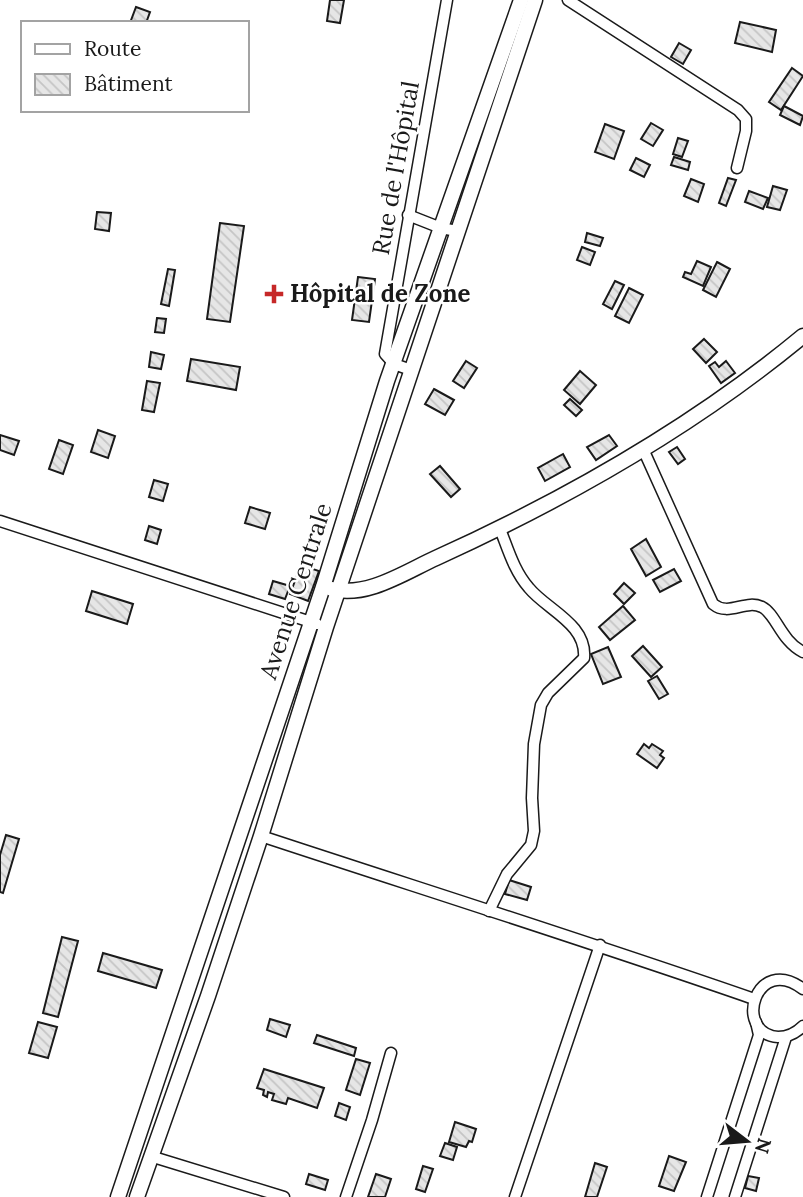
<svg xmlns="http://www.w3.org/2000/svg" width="803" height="1197" font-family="Lora,serif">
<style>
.building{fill:url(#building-back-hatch);stroke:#1a1a1a;stroke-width:2}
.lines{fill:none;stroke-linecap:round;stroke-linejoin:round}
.minor-casing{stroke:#1a1a1a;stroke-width:13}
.tertiary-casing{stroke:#1a1a1a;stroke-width:17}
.minor{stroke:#fff;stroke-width:10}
.tertiary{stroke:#fff;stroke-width:14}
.poi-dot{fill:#c62828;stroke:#fff;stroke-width:2.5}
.labels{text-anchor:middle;stroke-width:5;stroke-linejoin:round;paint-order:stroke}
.street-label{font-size:24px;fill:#1a1a1a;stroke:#fff}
.poi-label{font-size:24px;font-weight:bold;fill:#1a1a1a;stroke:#fff;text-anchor:start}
</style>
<defs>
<pattern id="building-back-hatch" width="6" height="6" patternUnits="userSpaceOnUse" patternTransform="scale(1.75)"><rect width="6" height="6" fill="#e6e6e6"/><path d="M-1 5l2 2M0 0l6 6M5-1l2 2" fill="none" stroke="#c5c5c5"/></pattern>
</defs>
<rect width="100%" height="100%" fill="#fff"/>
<!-- building -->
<g class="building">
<polygon points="330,0 344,0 340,23 327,21"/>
<polygon points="136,7 150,12 146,23 130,23"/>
<polygon points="740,22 776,30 772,52 735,43"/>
<polygon points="679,43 691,50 683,64 671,57"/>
<polygon points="792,68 803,76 781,110 769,102"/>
<polygon points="784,106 803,116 800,125 780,115"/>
<polygon points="651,123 663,130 653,146 641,139"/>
<polygon points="605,124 624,131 614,159 595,152"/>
<polygon points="678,138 688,141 682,157 673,154"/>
<polygon points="674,157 690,162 688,170 671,165"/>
<polygon points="636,158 650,165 644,177 630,170"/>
<polygon points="728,178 736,180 726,206 719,203"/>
<polygon points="691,179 704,184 698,202 684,196"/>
<polygon points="773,186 787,190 780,210 767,207"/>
<polygon points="749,191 768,198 763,209 745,202"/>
<polygon points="97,212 111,213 109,231 95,229"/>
<polygon points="220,223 244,226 230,322 207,319"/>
<polygon points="587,233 603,238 600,246 585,242"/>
<polygon points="582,247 595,252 590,265 577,260"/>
<polygon points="697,261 711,267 703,286 683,277 685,272 691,274"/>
<polygon points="717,262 730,269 716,297 703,290"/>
<polygon points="168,269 175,270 169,306 161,304"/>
<polygon points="358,277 375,279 369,322 352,320"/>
<polygon points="615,281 624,285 612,309 603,304"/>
<polygon points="629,288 643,295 629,323 615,316"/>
<polygon points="157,318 166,319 164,333 155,332"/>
<polygon points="704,339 717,352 706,363 693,349"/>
<polygon points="151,352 164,355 161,369 149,367"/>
<polygon points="191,359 240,367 236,390 187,381"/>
<polygon points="466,361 477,368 464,388 453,381"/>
<polygon points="726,361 735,373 721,383 709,366 715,362 719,367"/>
<polygon points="580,371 596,385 580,404 564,390"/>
<polygon points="147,381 160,383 154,412 142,410"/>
<polygon points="434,389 454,400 445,415 425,404"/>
<polygon points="570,399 582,410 576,416 564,405"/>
<polygon points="98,430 115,436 108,458 91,452"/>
<polygon points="0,435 19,441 14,455 0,450"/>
<polygon points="609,435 617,446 596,460 587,447"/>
<polygon points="59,440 73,445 63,474 49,469"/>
<polygon points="677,447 685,459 678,464 669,452"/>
<polygon points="563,454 570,467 545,481 538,468"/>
<polygon points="440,466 460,489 451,497 430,474"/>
<polygon points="154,480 168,484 163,501 149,497"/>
<polygon points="250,507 270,513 265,529 245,523"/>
<polygon points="149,526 161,530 157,544 145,540"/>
<polygon points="646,539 661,567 646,576 631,549"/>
<polygon points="301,565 319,571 308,601 290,594"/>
<polygon points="674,569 681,581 660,592 653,580"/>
<polygon points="273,581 290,586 285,599 269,594"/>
<polygon points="624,583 635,593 624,604 614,594"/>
<polygon points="92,591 133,604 127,624 86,611"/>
<polygon points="623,606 635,620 610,640 599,627"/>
<polygon points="643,646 662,667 651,677 632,656"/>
<polygon points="608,647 621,677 603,684 591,654"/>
<polygon points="657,676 668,694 659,699 648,681"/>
<polygon points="644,744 649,748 652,744 663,751 660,755 664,758 657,768 637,754"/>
<polygon points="6,835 19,839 3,893 0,892 0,855"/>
<polygon points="509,880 531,887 527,900 505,894"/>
<polygon points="62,937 78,941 58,1017 43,1013"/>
<polygon points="103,953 162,970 156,988 98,971"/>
<polygon points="270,1019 290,1025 286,1037 267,1030"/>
<polygon points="38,1022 57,1027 48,1058 29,1053"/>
<polygon points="317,1035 356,1048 354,1056 314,1043"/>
<polygon points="356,1059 370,1063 360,1095 346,1090"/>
<polygon points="264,1069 324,1088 317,1108 288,1098 286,1104 272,1100 274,1094 268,1092 267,1097 263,1095 264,1090 257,1088"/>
<polygon points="339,1103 350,1107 346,1120 335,1116"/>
<polygon points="455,1122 476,1129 472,1142 469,1141 466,1147 449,1142"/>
<polygon points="445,1143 457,1147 453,1160 440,1156"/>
<polygon points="669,1156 686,1162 674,1191 659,1186"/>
<polygon points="595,1163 607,1167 597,1197 585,1197"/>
<polygon points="423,1166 433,1169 425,1192 416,1189"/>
<polygon points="309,1174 328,1180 325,1190 306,1184"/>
<polygon points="376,1174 391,1179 385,1197 368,1197"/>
<polygon points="748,1176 759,1178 756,1191 745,1188"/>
</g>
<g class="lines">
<!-- minor casing -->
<g class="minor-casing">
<g id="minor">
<polyline points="568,0 738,110 746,119 746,131 737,168"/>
<polyline points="408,215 441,228 457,231"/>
<polyline points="411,370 394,364 385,354 447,0"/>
<path d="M643,449L713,604C729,617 745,599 762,607C776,614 781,641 803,652"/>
<polyline points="0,521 317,624"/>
<path d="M261,836C425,890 590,942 754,999"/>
<path d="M489,911L507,874L531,845L534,831L532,798L534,744L541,705L548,693L584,658C587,624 547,610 529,588C514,571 508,549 500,529"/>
<path d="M803,989C756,953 732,1033 778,1037C788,1037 796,1033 803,1026"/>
<polyline points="150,1156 284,1197"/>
<polyline points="346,1197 372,1120 391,1053"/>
<polyline points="515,1197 600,945"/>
<polyline points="707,1197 759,1035 756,1022"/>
<polyline points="735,1197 786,1037"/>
</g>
</g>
<!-- tertiary casing -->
<g class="tertiary-casing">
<g id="tertiary">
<path d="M332,589C367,598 405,572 436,558C566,499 693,427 803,336"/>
<polyline points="118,1197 323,587 387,381 521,0"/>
<polyline points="137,1197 208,996 261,836 326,627 535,0"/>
</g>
</g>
<!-- minor -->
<use href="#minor" class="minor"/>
<!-- tertiary -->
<use href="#tertiary" class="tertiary"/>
</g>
<!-- markers -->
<path class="poi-dot" d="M270.5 283.5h7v7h7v7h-7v7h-7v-7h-7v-7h7z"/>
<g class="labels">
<!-- street labels -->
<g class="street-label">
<text transform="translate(396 168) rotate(-80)" y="8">Rue de l'Hôpital</text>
<text transform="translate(296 591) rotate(-72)" y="8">Avenue Centrale</text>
</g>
<!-- poi labels -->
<g class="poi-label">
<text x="290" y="302">Hôpital de Zone</text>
</g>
</g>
<!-- legend -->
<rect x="21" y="21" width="228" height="91" fill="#ffffff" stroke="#a3a3a3" stroke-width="2"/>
<rect x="35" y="44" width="35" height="10" fill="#ffffff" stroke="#a3a3a3" stroke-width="2"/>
<text x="84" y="56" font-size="21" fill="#1a1a1a">Route</text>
<rect x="35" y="74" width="35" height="21" fill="url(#building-back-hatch)" stroke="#a3a3a3" stroke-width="2"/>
<text x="84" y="91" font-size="21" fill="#1a1a1a">Bâtiment</text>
<!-- north arrow -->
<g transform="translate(747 1141) rotate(106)" stroke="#ffffff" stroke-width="5" paint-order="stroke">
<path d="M0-5L12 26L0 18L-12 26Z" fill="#1a1a1a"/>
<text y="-10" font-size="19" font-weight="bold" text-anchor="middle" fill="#1a1a1a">N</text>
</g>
</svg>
